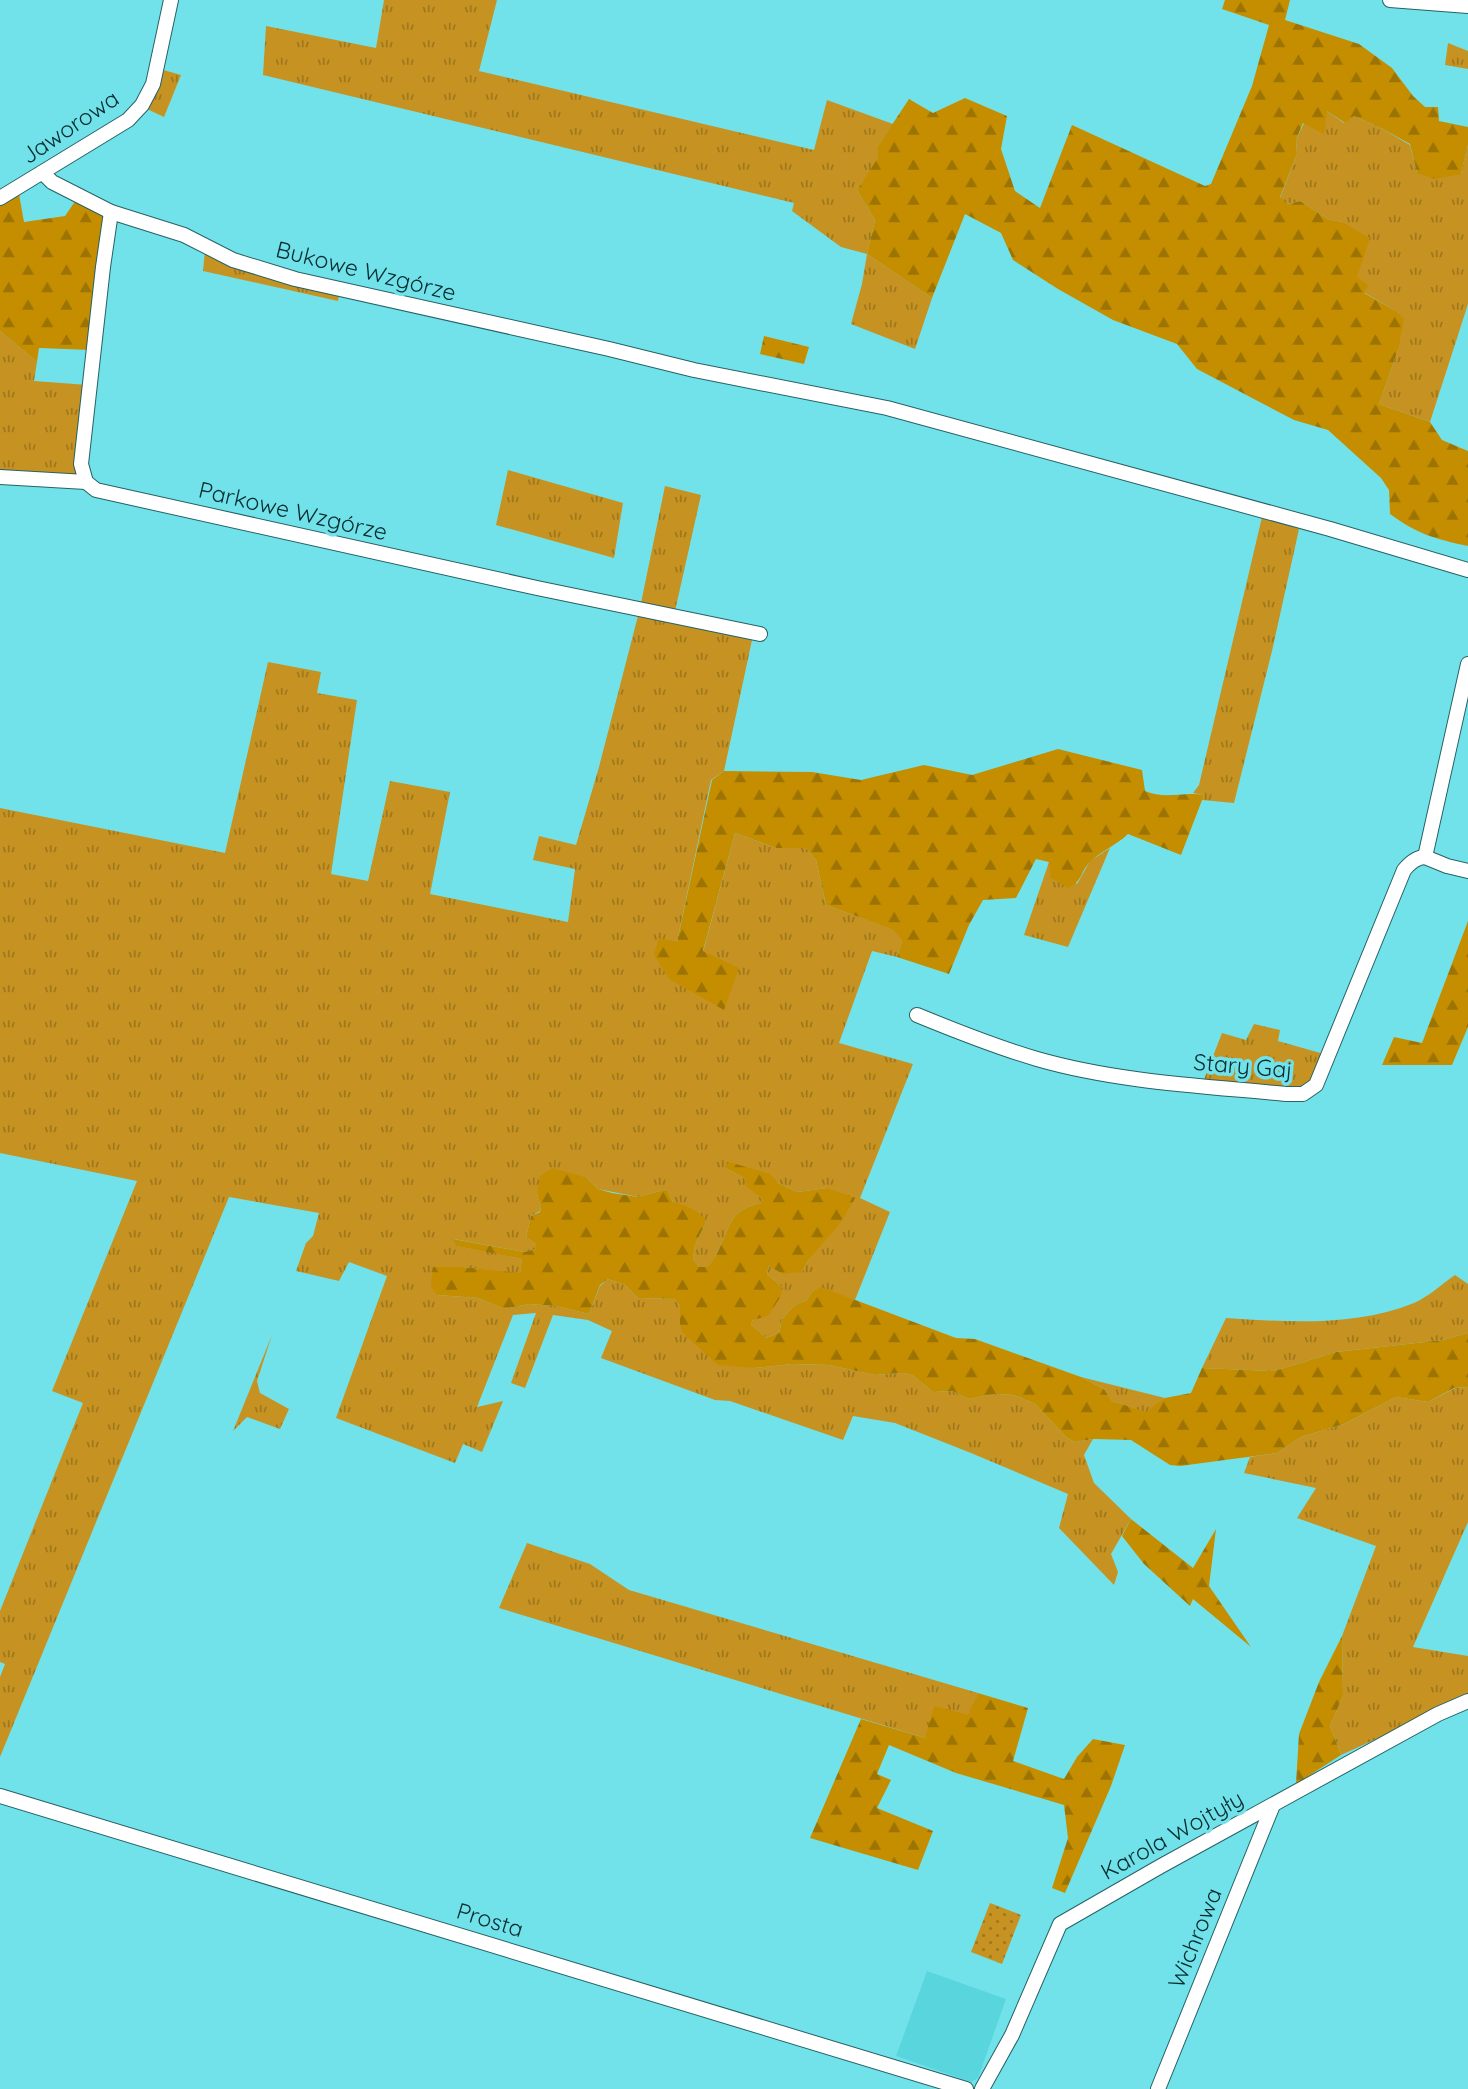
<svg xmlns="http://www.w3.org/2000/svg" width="1468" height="2089" font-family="Quicksand,sans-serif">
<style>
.built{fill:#59d5de}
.grass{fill:url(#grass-tufts)}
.forest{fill:url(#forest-firs)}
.park{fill:url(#park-dots)}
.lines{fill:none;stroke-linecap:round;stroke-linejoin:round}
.minor-casing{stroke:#266266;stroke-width:16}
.minor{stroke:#fff;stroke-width:14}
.labels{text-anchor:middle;stroke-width:7;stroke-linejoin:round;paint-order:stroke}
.street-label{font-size:23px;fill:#082d30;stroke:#72e2ea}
</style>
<defs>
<pattern id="grass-tufts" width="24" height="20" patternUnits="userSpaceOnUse" patternTransform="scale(1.75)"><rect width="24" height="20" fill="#c69221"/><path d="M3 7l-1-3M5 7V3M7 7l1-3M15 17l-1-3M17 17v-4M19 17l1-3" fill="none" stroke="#9f781d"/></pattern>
<pattern id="forest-firs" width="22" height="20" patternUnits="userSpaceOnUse" patternTransform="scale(1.75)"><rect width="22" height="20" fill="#c48e00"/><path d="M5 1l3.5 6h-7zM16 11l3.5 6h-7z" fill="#9d7403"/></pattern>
<pattern id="park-dots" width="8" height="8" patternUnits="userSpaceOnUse" patternTransform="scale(1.75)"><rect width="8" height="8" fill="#c69221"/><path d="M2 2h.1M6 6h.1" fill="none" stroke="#9f781d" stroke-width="1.8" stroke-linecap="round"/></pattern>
</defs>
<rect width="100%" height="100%" fill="#72e2ea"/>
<!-- built -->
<polygon class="built" points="927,1971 1006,1999 978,2078 971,2082 896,2056"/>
<!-- grass -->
<g class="grass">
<polygon points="384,0 497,0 479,71 814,150 827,100 893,124 878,146 879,158 857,190 875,220 867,254 932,298 915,349 851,324 862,284 867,254 841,247 792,211 794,203 263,75 266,26 376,48"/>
<polygon points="1448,43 1468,51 1468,69 1445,65"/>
<polygon points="160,69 181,75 164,117 145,108"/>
<polygon points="1327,111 1344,123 1354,116 1381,128 1410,145 1417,173 1461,174 1468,145 1468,304 1430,422 1379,404 1398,350 1394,310 1363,292 1357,277 1342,222 1328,219 1300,201 1286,204 1280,198 1297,154 1296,140 1304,123"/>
<polygon points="205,250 339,295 338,301 203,271"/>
<polygon points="0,331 37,362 34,381 88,385 78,477 0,474"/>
<polygon points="508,470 623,503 614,558 496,525"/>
<path d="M665,486L701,495L675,611L755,626L724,771L711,780L677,942L703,952L735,833L776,848H806L816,860L826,905L895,930L902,941L897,957L872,951L839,1043L913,1064L860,1198L890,1212L855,1300L821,1288L812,1292L807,1300L795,1305L782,1319L779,1333L766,1338L751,1324L753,1320L782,1287L767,1274L769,1266L802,1272L809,1259L827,1188L797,1192L778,1183L727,1169L744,1178L748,1187L762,1199L760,1203C731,1210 731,1223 720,1247C717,1255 712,1261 708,1268L699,1267L693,1259L695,1245L706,1222L673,1202L667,1189L638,1197L598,1189L587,1178L537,1194L541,1207L540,1211L531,1216L526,1237L536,1244L537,1249L524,1252L454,1239L457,1246L522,1259L520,1274L463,1267H434L437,1295L478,1298L504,1309L529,1304L556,1306L589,1314L600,1286L608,1279L625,1285L638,1298L674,1299L680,1306V1325L755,1368L792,1364L829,1365L874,1375L903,1373L912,1375L933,1392L952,1391L969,1399L994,1394L1014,1395L1035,1404L1067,1438L1075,1442L1093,1439L1084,1455L1094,1483L1131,1519L1111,1554L1118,1572L1114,1585L1059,1528L1068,1494L971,1453L895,1423L853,1416L843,1440L730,1401L715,1400L601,1358L612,1331L588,1320L553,1315L525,1388L511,1383L536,1313L513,1315L477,1407L503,1401L482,1452L463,1444L455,1463L336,1418L387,1276L349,1262L339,1281L296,1271L306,1243L313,1236L319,1213L229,1197L0,1757V1677L5,1664L0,1662V1611L83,1403L52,1391L137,1181L0,1153V808L225,853L268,662L321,672L317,693L357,700L331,874L368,881L390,781L450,792L430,894L568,922L575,869L533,860L539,836L576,845L599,767L640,608Z"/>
<polygon points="1262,517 1299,529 1272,651 1234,803 1202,800 1204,795 1193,793 1199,785"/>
<polygon points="1110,848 1068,947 1024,935 1049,862 1077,884 1090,861"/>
<polygon points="1254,1024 1280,1030 1278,1041 1324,1054 1312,1084 1301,1091 1203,1082 1222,1033 1246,1040"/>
<path d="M1455,1275L1468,1284V1333L1443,1340L1336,1352L1274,1371L1202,1368L1226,1318C1288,1322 1354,1327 1414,1303C1428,1297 1442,1284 1455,1275Z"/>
<polygon points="272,1335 257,1381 260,1393 289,1409 280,1429 247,1417 233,1431"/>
<polygon points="1081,1377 1165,1398 1147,1413 1112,1401 1104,1389"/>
<polygon points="1468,1387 1468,1522 1413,1647 1468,1656 1468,1697 1341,1755 1330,1726 1343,1696 1342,1636 1376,1546 1297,1518 1316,1488 1244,1473 1250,1457 1277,1453 1301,1437 1344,1424 1396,1397 1428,1402 1455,1388"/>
<polygon points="527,1543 590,1564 629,1590 978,1693 969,1715 925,1738 499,1608"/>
</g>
<!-- forest -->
<g class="forest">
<path d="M1225,0H1290L1285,20L1359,44L1392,68L1413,96L1425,107H1438L1439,121L1468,127V145L1461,174L1435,179L1417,173L1410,144L1381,128L1354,116L1345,123L1327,111L1324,134L1303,123L1296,140L1297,154L1280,197L1287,204L1300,201L1328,219L1342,222L1370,238L1357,277L1368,285L1364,293L1394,310L1404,319L1398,350L1379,404L1430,422L1442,440L1468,451V546C1435,539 1417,534 1390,514L1389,490L1381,478L1328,430L1294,420L1197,369L1177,344L1113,320L1058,289L1013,260L1001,233L965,214L932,298L867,254L875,220L857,190L878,158V146L909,99L933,113L965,98L1007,116L1001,149L1015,191L1040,208L1072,125L1205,186L1211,184L1252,86L1269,25L1222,9Z"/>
<polygon points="19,194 24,222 65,216 78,197 105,216 91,350 39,348 37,362 0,331 0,205"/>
<polygon points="764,336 809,347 804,364 760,354"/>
<path d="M1058,749L1142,770L1145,791C1166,800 1183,791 1204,795L1181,855L1128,834C1117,845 1099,852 1090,862C1080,872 1083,881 1068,888L1051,878L1049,862L1036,859L1016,898L983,900L969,925L949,974L897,957L902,941L894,930L826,905L816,860L806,848H776L735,833L703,951L739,968L724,1010L669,979L654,954L659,938L677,942L712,780L724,771L812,772L861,780L924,765L972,775Z"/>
<polygon points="1468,921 1468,1027 1452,1065 1382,1065 1394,1037 1422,1043"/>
<path d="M729,1162L770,1174L778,1183L797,1192L827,1188L855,1198L841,1222L809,1259L802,1272L783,1274L769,1266L767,1274L782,1287L781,1296L768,1316L753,1320L751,1324L766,1338L779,1333L782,1319L795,1305L807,1300L812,1292L821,1287L956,1338L975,1339L1081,1377L1104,1389L1112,1401L1146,1412L1165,1398L1191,1393L1202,1368L1274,1371L1336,1352L1443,1340L1468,1333V1387L1454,1388L1428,1402L1396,1397L1344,1424L1301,1437L1277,1453L1180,1466L1170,1465L1131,1440L1093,1439L1075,1442L1067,1438L1035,1404L1014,1395L994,1394L969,1399L952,1391L933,1392L912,1375L903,1373L874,1375L829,1365L792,1364L755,1368L718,1365L683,1333L680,1325V1306L674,1299L638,1298L625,1285L608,1279L600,1285L589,1314L556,1306L529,1304L504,1309L478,1298L437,1295L431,1287L433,1267H463L520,1273L522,1259L456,1246L453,1239L524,1252L536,1249V1244L526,1237L531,1216L540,1212L541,1207L537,1194L540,1176L553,1168L587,1178L598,1189L612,1193L638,1197L667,1189L673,1202C685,1205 700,1210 706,1222L695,1245L693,1259L699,1267H708C712,1261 717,1255 720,1247C731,1223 731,1210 760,1203L762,1199L747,1187L744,1178L727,1169L726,1165Z"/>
<polygon points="1131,1519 1193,1568 1216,1529 1209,1586 1251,1647 1193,1599 1190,1606 1144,1564 1122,1536"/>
<polygon points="1342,1636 1343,1696 1330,1726 1341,1755 1296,1784 1299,1734 1319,1682"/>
<polygon points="978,1693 1028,1708 1013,1761 1064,1779 1077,1757 1093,1739 1125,1745 1111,1786 1065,1893 1052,1888 1068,1838 1064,1805 956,1773 889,1745 877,1774 891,1780 877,1808 933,1831 918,1870 810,1838 861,1719 925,1738 934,1706 968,1715"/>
</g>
<!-- park -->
<polygon class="park" points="990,1903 1021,1915 1002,1964 971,1952"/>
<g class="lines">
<!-- minor casing -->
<g class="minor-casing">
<g id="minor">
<polyline points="1390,0 1468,6"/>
<polyline points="43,173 52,182 111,212 184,235 233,260 295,279 609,349 694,370 887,408 1330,529 1468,570"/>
<polyline points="0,198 128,120 142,105 153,84 171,0"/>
<polyline points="111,212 103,267 81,464 86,482 96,490 537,588 760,634"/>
<polyline points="0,477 86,482"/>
<polyline points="1425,857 1468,664"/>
<polyline points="1425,857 1447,866 1468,871"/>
<path d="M917,1015C956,1031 996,1047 1037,1059C1117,1082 1204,1086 1286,1094H1303L1316,1085L1404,870C1409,864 1416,857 1425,857"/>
<polyline points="0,1796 966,2089"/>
<polyline points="982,2089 1012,2035 1060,1924 1161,1866 1438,1714 1468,1701"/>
<polyline points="1158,2089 1273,1805"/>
</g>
</g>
<!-- minor -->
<use href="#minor" class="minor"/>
</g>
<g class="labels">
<!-- street labels -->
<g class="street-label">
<text transform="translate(70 127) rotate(-34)" y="8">Jaworowa</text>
<text transform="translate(366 271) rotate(14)" y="8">Bukowe Wzgórze</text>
<text transform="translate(293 511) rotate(13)" y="8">Parkowe Wzgórze</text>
<text transform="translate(1243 1066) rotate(5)" y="8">Stary Gaj</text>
<text transform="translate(1172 1835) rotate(-29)" y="8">Karola Wojtyły</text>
<text transform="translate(490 1920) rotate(17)" y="8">Prosta</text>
<text transform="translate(1195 1938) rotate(-68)" y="8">Wichrowa</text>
</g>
</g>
</svg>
